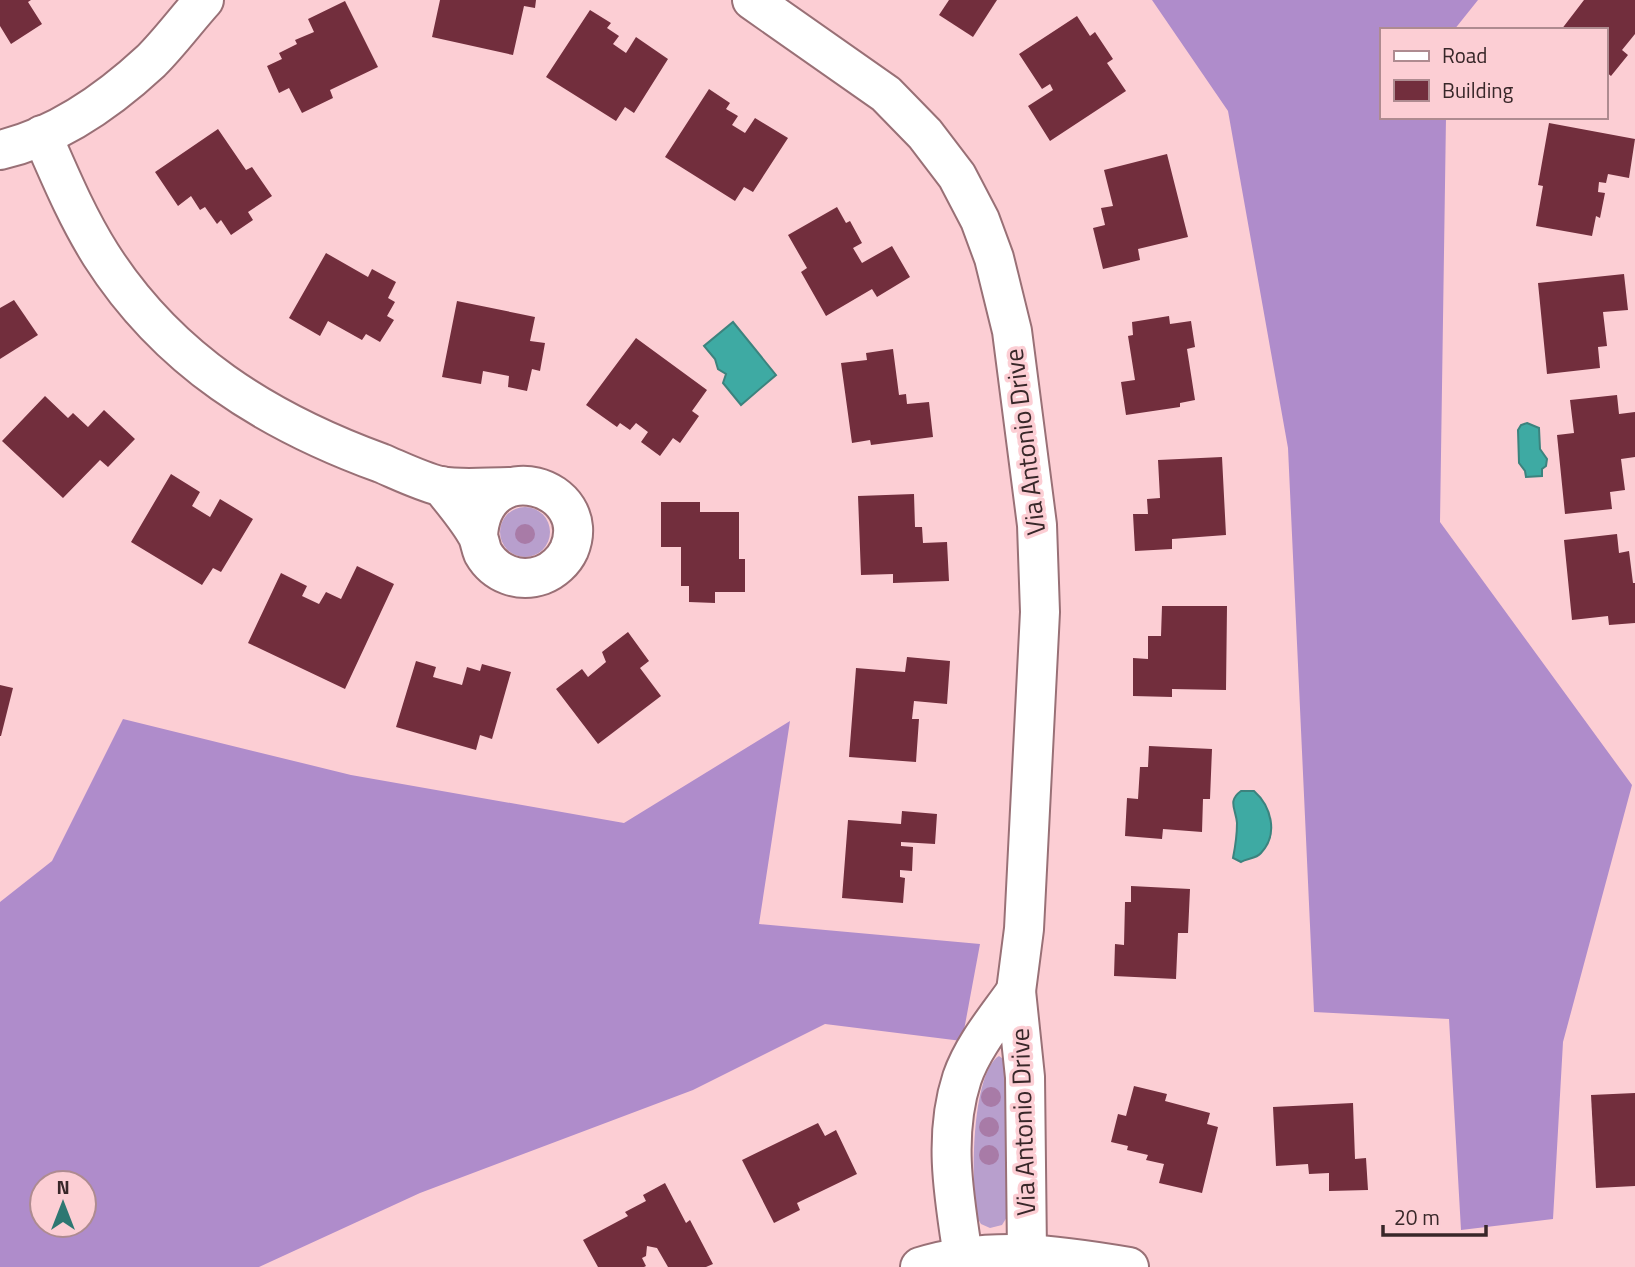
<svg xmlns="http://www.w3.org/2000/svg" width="1635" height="1267" font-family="'Titillium Web',sans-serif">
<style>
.green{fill:#b89fcd}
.forest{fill:#af8ccb;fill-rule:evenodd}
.water{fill:#3eaaa3;stroke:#3c837e;stroke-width:2}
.building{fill:#722e3d}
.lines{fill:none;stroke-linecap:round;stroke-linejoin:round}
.minor-casing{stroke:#997076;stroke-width:42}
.minor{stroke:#fff;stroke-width:38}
.tree{fill:#a87ba7}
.labels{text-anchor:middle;stroke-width:7;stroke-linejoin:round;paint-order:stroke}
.street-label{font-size:26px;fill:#382729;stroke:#fcced4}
</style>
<rect width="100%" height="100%" fill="#fcced4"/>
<!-- green -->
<g class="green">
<circle cx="525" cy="532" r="25"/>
<path d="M999,1056L1006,1061L1007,1217L1002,1225L990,1228L981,1224L978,1219C970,1187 971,1073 999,1056Z"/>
</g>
<!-- forest -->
<g class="forest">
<polygon points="1152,0 1478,0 1454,30 1381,30 1381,117 1446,117 1440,522 1632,785 1563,1042 1553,1219 1461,1230 1449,1019 1314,1012 1288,448 1228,111"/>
<path d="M123,719L351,775L624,823L790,721L759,924L980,944L962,1041L825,1024L693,1090L420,1193L259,1267H0V902L52,861ZM42,1183H84V1225H42Z"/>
</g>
<!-- water -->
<g class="water">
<polygon points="733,322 776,375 741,405 723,383 726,374 718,369 715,359 704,346"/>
<polygon points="1527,423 1539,428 1540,449 1547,459 1546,466 1542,469 1542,476 1526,477 1525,471 1519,463 1518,430 1521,425"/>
<path d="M1241,791H1254C1271,806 1279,834 1261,853C1256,859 1247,858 1241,862L1233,858C1235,848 1237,834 1237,823C1236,809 1227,801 1241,791Z"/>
</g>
<!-- building -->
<g class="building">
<polygon points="0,0 31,0 28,2 42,24 11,44 0,26"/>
<polygon points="440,0 536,0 535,8 524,6 513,55 432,37"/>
<polygon points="949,0 997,0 973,37 939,15"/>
<polygon points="1584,0 1635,0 1635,34 1622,50 1628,55 1611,76 1605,71 1605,30 1561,30"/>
<polygon points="345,1 378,67 330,90 333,98 302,113 289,88 279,93 267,66 282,59 279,53 297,44 295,40 314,32 308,19"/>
<polygon points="590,10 611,23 607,28 619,36 613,44 626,53 636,37 668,59 634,113 625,107 616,121 546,77"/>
<polygon points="1077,16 1090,36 1095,32 1113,59 1107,63 1126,91 1050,141 1028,106 1053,90 1050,84 1042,89 1019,54"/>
<polygon points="709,89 730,103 726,109 738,116 732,125 745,133 755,118 788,138 753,192 744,187 735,201 665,157"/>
<polygon points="1549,123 1635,139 1629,178 1608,174 1606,183 1599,182 1598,192 1605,193 1600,218 1596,216 1592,236 1536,226 1543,186 1538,185"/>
<polygon points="218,129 246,170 252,167 272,196 248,212 253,220 231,235 221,220 217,224 205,207 200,210 191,196 178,206 155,172"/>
<polygon points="1167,154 1188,237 1138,249 1140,260 1103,269 1093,228 1105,225 1101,208 1113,206 1104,170"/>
<polygon points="837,207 846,223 850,221 862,243 853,248 862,263 892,246 910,277 877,297 872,289 826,316 801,272 807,268 788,235"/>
<polygon points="326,253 368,277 372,269 396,282 388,298 395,302 387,316 394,320 380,342 366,334 362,340 328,321 320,336 289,318"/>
<polygon points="1624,274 1628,310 1603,312 1607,346 1598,347 1600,368 1547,374 1538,283"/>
<polygon points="14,300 38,335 0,359 0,308"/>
<polygon points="457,301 535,317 530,341 545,343 540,371 532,369 527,391 508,387 509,376 483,371 481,384 442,377"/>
<polygon points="1169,316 1170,324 1191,321 1195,347 1187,349 1195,400 1180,403 1180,407 1126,415 1121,382 1135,380 1128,336 1133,335 1132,322"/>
<polygon points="636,338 707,390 692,411 699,416 680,443 673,438 660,456 641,442 648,432 636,423 630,430 620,423 617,427 586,405"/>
<polygon points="893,349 899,395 906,394 907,404 929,402 933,437 871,445 870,440 852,443 841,363 867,360 866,353"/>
<polygon points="1617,395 1619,414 1635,412 1635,457 1621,459 1625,490 1610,492 1612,509 1565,514 1557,435 1574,433 1570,400"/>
<polygon points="45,396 68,418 73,413 88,427 104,410 135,439 108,467 100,460 63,498 2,441"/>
<polygon points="1222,457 1226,535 1172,539 1172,549 1135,551 1133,514 1148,514 1147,499 1160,498 1158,460"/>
<polygon points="171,474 200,492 192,506 210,517 220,499 253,519 221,572 213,568 202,585 131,542"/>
<polygon points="914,494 915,527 922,527 923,543 947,542 949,581 893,583 893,574 861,575 858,496"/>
<polygon points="661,502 700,502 700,512 739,512 739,559 745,559 745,592 715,592 715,603 689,602 689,586 681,586 681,547 661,547"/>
<polygon points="1617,534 1619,553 1629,551 1633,583 1635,583 1635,623 1609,625 1608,616 1572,620 1564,540"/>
<polygon points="357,566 394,584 345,689 248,643 281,573 307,586 302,596 319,604 326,592 341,599"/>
<polygon points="1162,606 1227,606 1226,690 1172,689 1172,697 1133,696 1133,658 1148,659 1148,636 1161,636"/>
<polygon points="628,632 649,661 640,668 661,696 598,744 556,689 582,669 588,677 606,662 602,652"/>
<polygon points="907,657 950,661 947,704 914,701 912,719 919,719 916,762 849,757 856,668 905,672"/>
<polygon points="416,661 436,667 433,677 462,685 467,667 480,671 482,664 511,672 492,739 480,735 476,750 396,727"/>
<polygon points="0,685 13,688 1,736 0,736"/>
<polygon points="1149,746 1212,749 1210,799 1203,799 1202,832 1163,829 1162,839 1125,836 1127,798 1138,799 1140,767 1148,767"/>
<polygon points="902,811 937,814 935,844 901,842 901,846 913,847 912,871 900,870 900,877 905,878 903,903 842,898 848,820 901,824"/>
<polygon points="1131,886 1190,889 1188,933 1178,933 1176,979 1114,976 1115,944 1124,945 1125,902 1131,902"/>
<polygon points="1134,1086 1167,1094 1165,1101 1210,1113 1207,1124 1218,1127 1202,1193 1159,1183 1164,1164 1146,1160 1148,1155 1127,1150 1128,1146 1111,1142 1118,1114 1126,1116"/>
<polygon points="1635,1093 1635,1186 1596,1188 1591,1095"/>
<polygon points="1353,1103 1355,1159 1366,1158 1368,1190 1329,1191 1329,1173 1309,1174 1308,1164 1276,1166 1273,1107"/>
<polygon points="818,1123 825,1136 836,1130 857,1174 797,1203 800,1210 774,1223 742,1160"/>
<polygon points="665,1183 686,1223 690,1220 713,1264 706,1267 668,1267 657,1248 647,1246 646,1256 642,1258 646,1266 644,1267 598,1267 583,1240 628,1216 625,1212 646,1201 643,1195"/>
</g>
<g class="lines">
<!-- minor casing -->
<g class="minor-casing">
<g id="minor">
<polyline points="752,0 886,94 925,134 957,176 980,220 994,258 1012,331 1037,525 1040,612 1024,929 1016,991"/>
<path d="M42,135C60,176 77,217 101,255C168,360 266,421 381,463C400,471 420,481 440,486C462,490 487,487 509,487"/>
<path d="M0,150C57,137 109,100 151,61C170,42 186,20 204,0"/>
<path d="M441,486C453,501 466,516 476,533C480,539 480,546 483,553C495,574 519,583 542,575C553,571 564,561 569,550C596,486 483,451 478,536"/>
<path d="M963,1256C954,1197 943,1136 962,1078C973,1046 997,1018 1016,991L1025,1077L1027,1253"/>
<path d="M920,1267C990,1245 1058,1255 1129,1267"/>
</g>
</g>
<!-- minor -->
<use href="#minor" class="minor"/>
</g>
<!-- trees -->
<g class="tree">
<circle cx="525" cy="534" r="10"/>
<circle cx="991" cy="1097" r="10"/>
<circle cx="989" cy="1127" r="10"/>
<circle cx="989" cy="1155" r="10"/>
</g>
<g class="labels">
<!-- street labels -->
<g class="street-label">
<text transform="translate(1025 442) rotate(-97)" y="9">Via Antonio Drive</text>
<text transform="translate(1023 1122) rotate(-92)" y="9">Via Antonio Drive</text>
</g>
</g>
<!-- legend -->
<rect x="1380" y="28" width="228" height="91" fill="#fcced4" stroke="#ae8b90" stroke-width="2"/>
<rect x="1394" y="51" width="35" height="10" fill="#ffffff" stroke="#ae8b90" stroke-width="2"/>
<text x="1442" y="63" font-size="21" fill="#382729">Road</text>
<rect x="1394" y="80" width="35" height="21" fill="#722e3d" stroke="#ae8b90" stroke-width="2"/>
<text x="1442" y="98" font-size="21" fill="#382729">Building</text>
<!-- north arrow -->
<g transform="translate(63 1204)"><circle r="33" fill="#fcced4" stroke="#ae8b90" stroke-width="2"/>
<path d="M0-5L12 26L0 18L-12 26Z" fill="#2e7772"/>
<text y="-10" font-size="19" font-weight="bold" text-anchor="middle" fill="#382729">N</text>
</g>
<!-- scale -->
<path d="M1383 1225v10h103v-10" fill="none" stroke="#382729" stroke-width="3.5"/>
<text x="1394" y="1225" font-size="21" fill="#382729" stroke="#fcced4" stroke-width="5" paint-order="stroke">20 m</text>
</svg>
